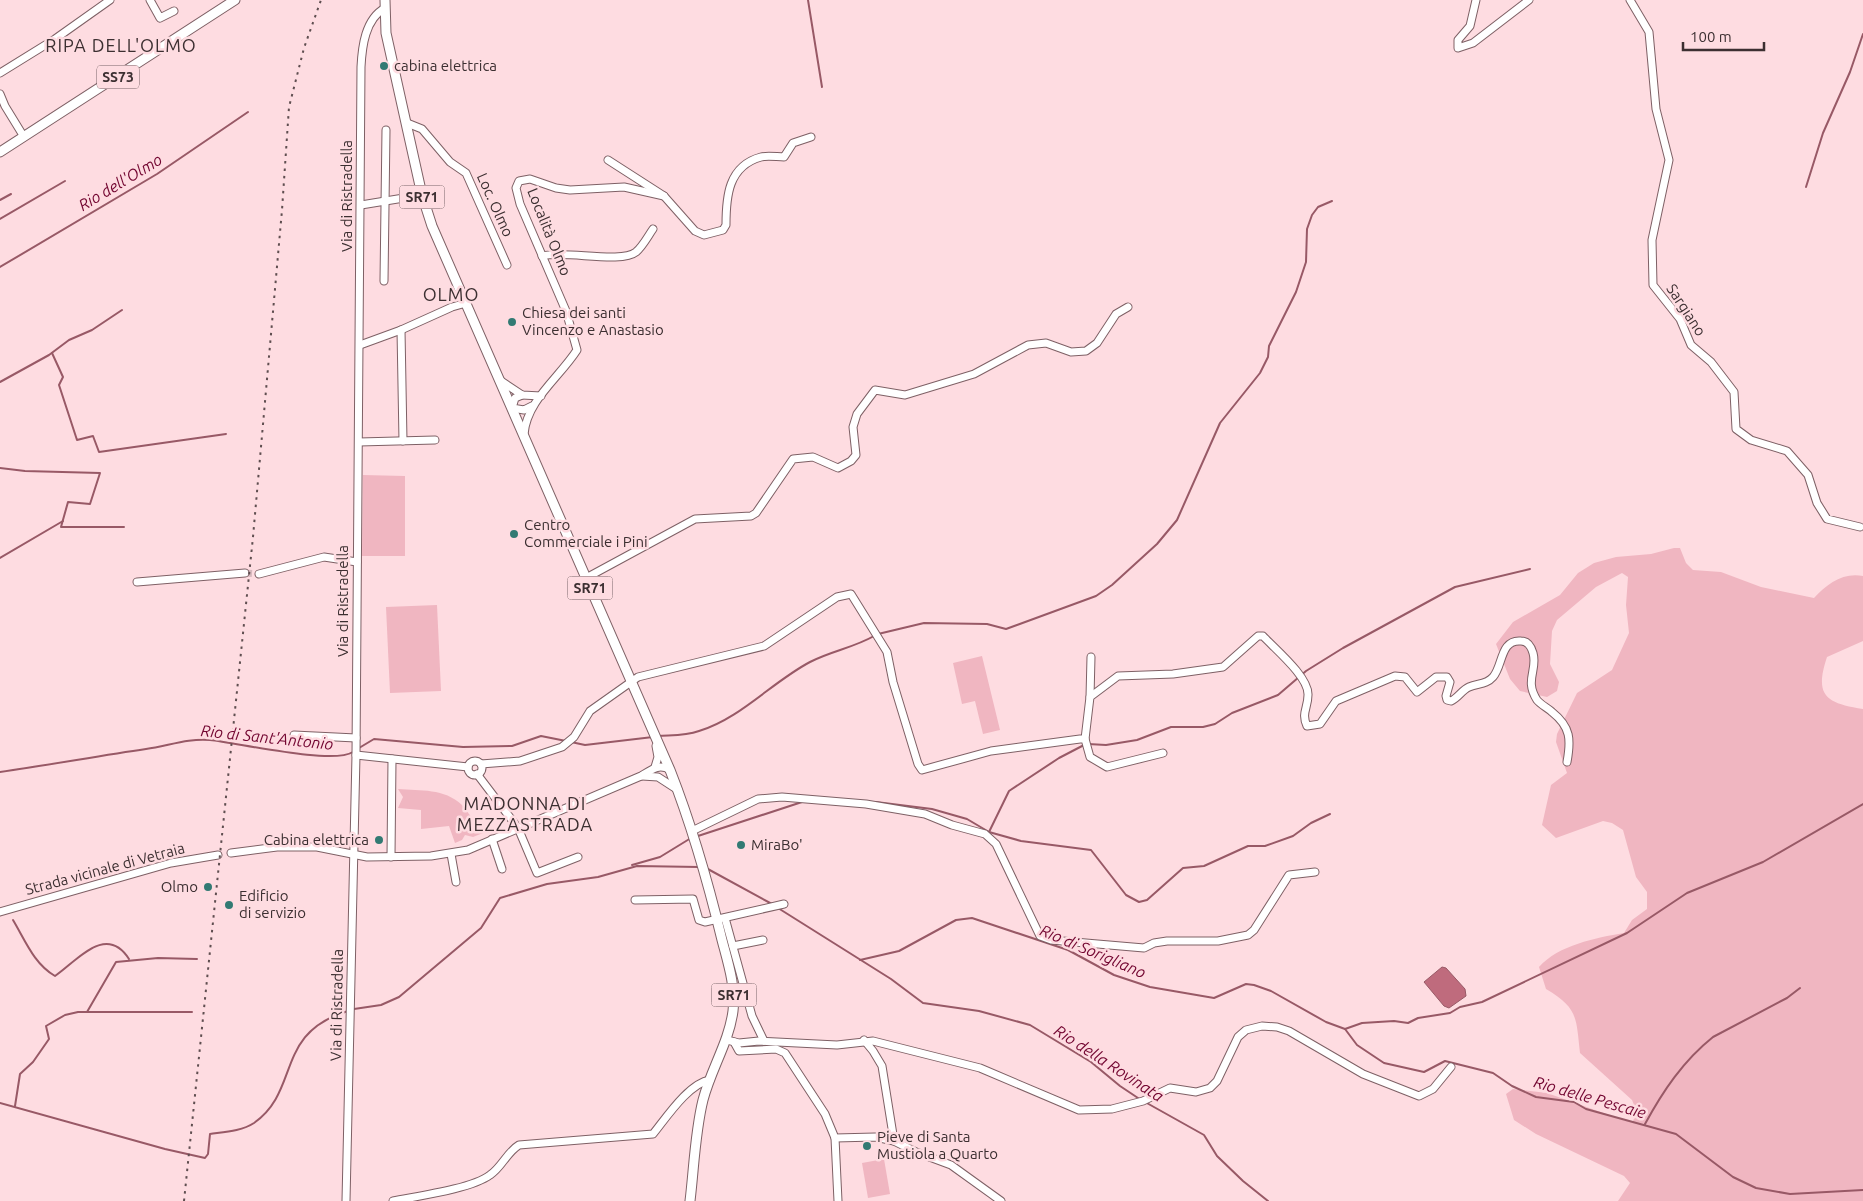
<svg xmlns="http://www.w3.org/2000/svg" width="1863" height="1201" font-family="Ubuntu,sans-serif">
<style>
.green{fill:#f0b6c1}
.water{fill:#bf6b7d;stroke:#985966}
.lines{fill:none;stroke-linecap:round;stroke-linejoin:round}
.stream{stroke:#985966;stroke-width:2}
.minor-tunnel{stroke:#d7b9be;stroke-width:7;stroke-dasharray:7 3.5;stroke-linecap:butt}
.minor-casing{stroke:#7e6065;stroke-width:9}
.major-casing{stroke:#7e6065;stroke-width:11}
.minor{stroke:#fff;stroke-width:7}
.major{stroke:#fff;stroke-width:9}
.rail{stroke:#5f4e50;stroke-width:2;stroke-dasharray:2.5 5;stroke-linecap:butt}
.poi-dot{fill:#327a73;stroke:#fedce1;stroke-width:2}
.labels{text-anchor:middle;stroke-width:5;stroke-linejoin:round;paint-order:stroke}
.shield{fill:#fedce1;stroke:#766366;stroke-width:1}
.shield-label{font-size:14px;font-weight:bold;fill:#3c2f31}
.poi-label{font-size:15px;fill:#3c2f31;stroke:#fedce1;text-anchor:start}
.street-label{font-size:15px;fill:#3c2f31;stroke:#fedce1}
.water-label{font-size:16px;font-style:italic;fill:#730631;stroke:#fedce1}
.quarter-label{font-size:18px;letter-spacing:1px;fill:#3c2f31;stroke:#fedce1}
</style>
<rect width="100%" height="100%" fill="#fedce1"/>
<!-- green -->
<g class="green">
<polygon points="363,475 405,476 405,556 362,556"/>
<path d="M1674,548H1680L1686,563L1693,570L1721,572L1761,587L1814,598C1827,584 1843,572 1863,576V641L1827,657C1814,696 1826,703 1863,709V1201H1618L1630,1183L1624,1176L1536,1134L1514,1120L1506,1094L1513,1089L1547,1093L1626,1121H1633L1637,1112L1632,1100L1580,1053C1576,1017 1578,1008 1546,989L1539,967C1559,945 1595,938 1624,933L1632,920L1647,909V892L1636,877L1623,830L1612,823L1603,821L1556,838L1542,825L1551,785L1567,773L1556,742L1557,734L1577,693L1612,670L1629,633L1626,605L1628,577L1622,573L1596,587L1557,620L1552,631L1550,664L1559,682L1557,691L1547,697L1520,691L1510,679L1496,644L1513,622L1560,595L1578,573L1594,563L1616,557L1651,554Z"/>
<polygon points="437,605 441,691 390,693 386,607"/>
<polygon points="982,656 1000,730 983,734 975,701 962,704 953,663"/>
<path d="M398,789C421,791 444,788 462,805C470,814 475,824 483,833L473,837L465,835L462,840L455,843L449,826L421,829V810L398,808L403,797Z"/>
<polygon points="884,1159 890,1194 868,1198 862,1163"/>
</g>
<!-- water -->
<polygon class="water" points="1442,967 1446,968 1465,989 1466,996 1449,1008 1444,1006 1424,982"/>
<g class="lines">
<!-- stream -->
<g class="stream">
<polyline points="808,0 822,87"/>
<polyline points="1806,187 1823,133 1850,72 1863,34"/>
<polyline points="0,200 11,194"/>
<polyline points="0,219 65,181"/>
<polyline points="0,267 157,174 248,112"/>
<polyline points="52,353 63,377 59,385 77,440 93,436 99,452 226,434"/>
<polyline points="0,382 49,355 69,340 92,330 122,310"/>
<polyline points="0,468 25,471 100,473 90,504 68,502 61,527 124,527"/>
<polyline points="0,558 63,521"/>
<polyline points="878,634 924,623 987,624 1006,629 1096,596 1112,585 1157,544 1177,520 1220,423 1260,373 1268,357 1269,346 1296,292 1306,262 1307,229 1312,215 1318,207 1332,201"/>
<path d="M658,736C672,735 685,736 699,731C741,718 772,682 810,662C831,651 853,648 874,636"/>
<polyline points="571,742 585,745 653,737"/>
<polyline points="1088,744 1106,745 1137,740 1171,727 1203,727 1215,724 1232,713 1278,695 1306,671 1343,648 1455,587 1530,569"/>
<polyline points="359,748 374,739 463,747 512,746 541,736 566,741"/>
<path d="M0,772C49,765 98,756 146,749C168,746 188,738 210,740C239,743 332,765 353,752"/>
<polyline points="876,802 932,809 967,819 989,832 1021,841 1091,850 1126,895 1139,902 1147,900 1183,868 1204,866 1248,846 1265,846 1293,836 1311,823 1330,814"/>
<polyline points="989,832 1009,791 1059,758 1084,745"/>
<polyline points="698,836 802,802"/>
<polyline points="632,865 660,857 691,838"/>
<polyline points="706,868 772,904"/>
<polyline points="778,908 891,979 923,1003 979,1011 1030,1025 1091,1062 1120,1086 1141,1100"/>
<path d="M13,920C25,940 34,964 55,976C77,961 106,923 129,959"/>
<polyline points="860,960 899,951 956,920 972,918 1068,950 1114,975 1150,987 1214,998 1246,984 1254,985 1271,991 1326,1022 1345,1029"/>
<polyline points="354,1009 381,1005 399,997 481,928 500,898 547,884 598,877 637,866 699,867"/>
<polyline points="87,1012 116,962 158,958 197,959"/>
<polyline points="1345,1029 1362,1023 1394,1021 1408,1023 1418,1018 1450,1013 1460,1007 1482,1002 1627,933 1687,893 1763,862 1863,804"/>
<polyline points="1345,1029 1357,1045 1384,1063 1424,1072 1445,1061 1493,1073 1512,1086 1536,1097 1574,1102 1586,1109 1676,1134 1733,1177 1756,1188 1790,1194 1863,1190"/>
<polyline points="1145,1102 1204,1135 1217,1156 1243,1181 1268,1201"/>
<path d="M0,1103L165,1149L205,1158L208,1154L210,1134C224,1132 242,1131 254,1123C301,1090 274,1033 348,1011"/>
<polyline points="15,1106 20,1074 33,1062 49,1039 46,1026 65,1015 78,1012 192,1012"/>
<path d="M1645,1124C1663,1091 1683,1061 1713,1037L1787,998L1800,988"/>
</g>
<!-- minor-tunnel -->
<polyline class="minor-tunnel" points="245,573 259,574"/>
<!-- minor casing -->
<g class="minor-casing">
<g id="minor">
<polyline points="150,0 160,18 174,11"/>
<polyline points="1476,0 1470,26 1458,40 1458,48 1473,43 1529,0"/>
<polyline points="1630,0 1649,32 1656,109 1669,160 1652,240 1653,285 1680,319 1691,345 1711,362 1734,392 1736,429 1751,440 1787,451 1808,475 1817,503 1827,519 1860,527"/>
<polyline points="0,73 55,39 110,0"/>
<polyline points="0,94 5,106 24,137"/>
<polyline points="407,123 422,129 450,162 466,173 507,265"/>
<path d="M608,160L664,196L695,231L704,235L723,230L726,225C726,197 728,166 761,157C768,155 777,157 784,157L793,143L811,137"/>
<polyline points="361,205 422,195"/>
<path d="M542,256C565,250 621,264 636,252C643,246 648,236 653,229"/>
<polyline points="384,281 386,130"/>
<polyline points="401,330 403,441"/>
<polyline points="360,345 401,330 452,307 466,303"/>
<polyline points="501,381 522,395 541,396"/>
<polyline points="522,395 515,398 512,408 524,410 532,406"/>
<path d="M524,434C527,400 559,378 577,350L566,311L520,204L516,188L519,181L530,179L556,188L570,190L624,187L664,196"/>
<polyline points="359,442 435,440"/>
<polyline points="259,574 324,557 357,562"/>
<polyline points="586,578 695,519 751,516 756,513 793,459 813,457 838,468 851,461 856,455 853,427 857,414 875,390 905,395 974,374 1028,345 1046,343 1071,352 1086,351 1097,343 1116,314 1128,307"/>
<polyline points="137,582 245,573"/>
<polyline points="1090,697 1091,657"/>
<polyline points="294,735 356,738"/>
<path d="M1085,739L1090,697L1118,676L1173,674L1223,667L1258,636H1263C1275,649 1309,677 1308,695C1308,708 1301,713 1307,726L1320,724L1336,701L1395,676L1405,677L1417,692L1436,677H1447L1450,682L1446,696L1447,700L1451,701C1458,698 1462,690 1469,687C1478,683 1486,685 1493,677C1503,666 1500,639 1521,641C1528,641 1531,646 1533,653C1538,670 1524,680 1537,700C1541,705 1548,708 1552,712C1571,727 1571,740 1567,762"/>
<polyline points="356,755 468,767"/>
<circle cx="475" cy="768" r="7"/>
<polyline points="481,764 520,761 562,747 574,737 590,711 638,677 764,646 837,597 851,594 887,652 893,682 918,764 922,770 991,751 1080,739 1085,739 1090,757 1107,767 1163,753"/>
<polyline points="655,767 658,757 656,746"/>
<polyline points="477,774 518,828 537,873 578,857"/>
<polyline points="642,776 658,777 678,790"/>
<polyline points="692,831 758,799 782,797 866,804 925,814 952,825 985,834 996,844 1040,936 1051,940 1144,948 1154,943 1167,941 1218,941 1248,935 1254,930 1289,875 1315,872"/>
<polyline points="492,839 502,869"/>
<path d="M231,853L277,847H317L367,857L431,856L468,850L641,776C651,770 659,763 670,770"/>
<polyline points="451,854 456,882"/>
<polyline points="391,857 392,759"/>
<polyline points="635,900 693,899 699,920 705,922 784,904"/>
<polyline points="0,912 171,863 218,855"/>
<polyline points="725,918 752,1016 764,1041"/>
<polyline points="733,946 763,940"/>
<polyline points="727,1040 739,1043 759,1041 837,1045 873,1041 980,1068 1079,1110 1112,1109 1143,1101 1170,1088 1196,1092 1210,1088 1217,1081 1238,1037 1246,1030 1262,1026 1277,1027 1289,1031 1363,1074 1419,1096 1433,1089 1451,1067"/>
<polyline points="864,1040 873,1051 882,1066 894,1141 916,1152 951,1165 1001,1201"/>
<polyline points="734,1042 739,1051 776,1049 785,1053 825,1114 835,1138 875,1137 894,1141"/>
<polyline points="835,1138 838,1201"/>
<path d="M346,1201L356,755L361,67C362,47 365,19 385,8"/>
<path d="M393,1201C418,1196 471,1189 490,1175C502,1167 507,1152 519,1145L653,1134C666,1118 689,1083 710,1080"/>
</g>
</g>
<!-- major casing -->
<g class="major-casing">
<g id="major">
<path d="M385,0L386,33L422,195L432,226L670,770C692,826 708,882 722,940C728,963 736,987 733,1011C729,1042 711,1069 703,1100C695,1132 694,1168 690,1201"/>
<polyline points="0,152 235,0"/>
</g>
</g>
<!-- minor -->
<use href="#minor" class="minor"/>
<!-- major -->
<use href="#major" class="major"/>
<!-- rail -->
<polyline class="rail" points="184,1201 253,537 282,210 289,107 304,48 321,0"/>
</g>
<!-- markers -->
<g class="poi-dot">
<circle cx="384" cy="66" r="5"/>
<circle cx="512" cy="322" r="5"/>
<circle cx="514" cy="534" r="5"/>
<circle cx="379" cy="840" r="5"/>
<circle cx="741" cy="845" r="5"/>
<circle cx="208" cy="887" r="5"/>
<circle cx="229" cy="905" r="5"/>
<circle cx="867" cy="1146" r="5"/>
</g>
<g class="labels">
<!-- shield labels -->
<g class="shield">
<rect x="97" y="65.5" width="42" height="23" rx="4"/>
<rect x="399.5" y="185.5" width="45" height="23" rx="4"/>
<rect x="567.5" y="576.5" width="45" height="23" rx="4"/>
<rect x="711.5" y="983.5" width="45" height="23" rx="4"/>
</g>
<g class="shield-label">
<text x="118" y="82">SS73</text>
<text x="422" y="202">SR71</text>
<text x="590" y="593">SR71</text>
<text x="734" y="1000">SR71</text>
</g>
<!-- poi labels -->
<g class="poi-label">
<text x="394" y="71">cabina elettrica</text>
<text x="522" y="318">Chiesa dei santi<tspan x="522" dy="17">Vincenzo e Anastasio</tspan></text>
<text x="524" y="530">Centro<tspan x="524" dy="17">Commerciale i Pini</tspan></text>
<text x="369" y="845" text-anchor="end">Cabina elettrica</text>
<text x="751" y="850">MiraBo'</text>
<text x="198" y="892" text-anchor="end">Olmo</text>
<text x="239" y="901">Edificio<tspan x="239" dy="17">di servizio</tspan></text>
<text x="877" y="1142">Pieve di Santa<tspan x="877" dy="17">Mustiola a Quarto</tspan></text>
</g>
<!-- street labels -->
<g class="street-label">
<text transform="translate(347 196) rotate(-90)" y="5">Via di Ristradella</text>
<text transform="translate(495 205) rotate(66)" y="5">Loc. Olmo</text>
<text transform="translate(549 232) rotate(68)" y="5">Località Olmo</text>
<text transform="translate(1686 310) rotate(57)" y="5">Sargiano</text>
<text transform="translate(343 601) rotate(-90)" y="5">Via di Ristradella</text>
<text transform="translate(105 869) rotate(-15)" y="5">Strada vicinale di Vetraia</text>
<text transform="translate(337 1005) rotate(-89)" y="5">Via di Ristradella</text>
</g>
<!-- water labels -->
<g class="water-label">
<text transform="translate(120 182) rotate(-31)" y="6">Rio dell'Olmo</text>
<text transform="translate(267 737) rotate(6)" y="6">Rio di Sant'Antonio</text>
<text transform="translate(1093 951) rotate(23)" y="6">Rio di Sorigliano</text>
<text transform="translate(1109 1063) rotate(33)" y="6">Rio della Rovinata</text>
<text transform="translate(1590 1097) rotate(16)" y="6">Rio delle Pescaie</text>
</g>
<!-- quarter labels -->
<g class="quarter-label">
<text x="121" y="52">RIPA DELL'OLMO</text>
<text x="451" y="301">OLMO</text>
<text x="525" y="810">MADONNA DI<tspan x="525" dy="21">MEZZASTRADA</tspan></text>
</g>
</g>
<!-- scale -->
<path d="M1683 42v8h81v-8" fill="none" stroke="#3c2f31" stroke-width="2.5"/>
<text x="1690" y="42" font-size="15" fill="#3c2f31" stroke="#fedce1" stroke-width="4" paint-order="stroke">100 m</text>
</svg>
